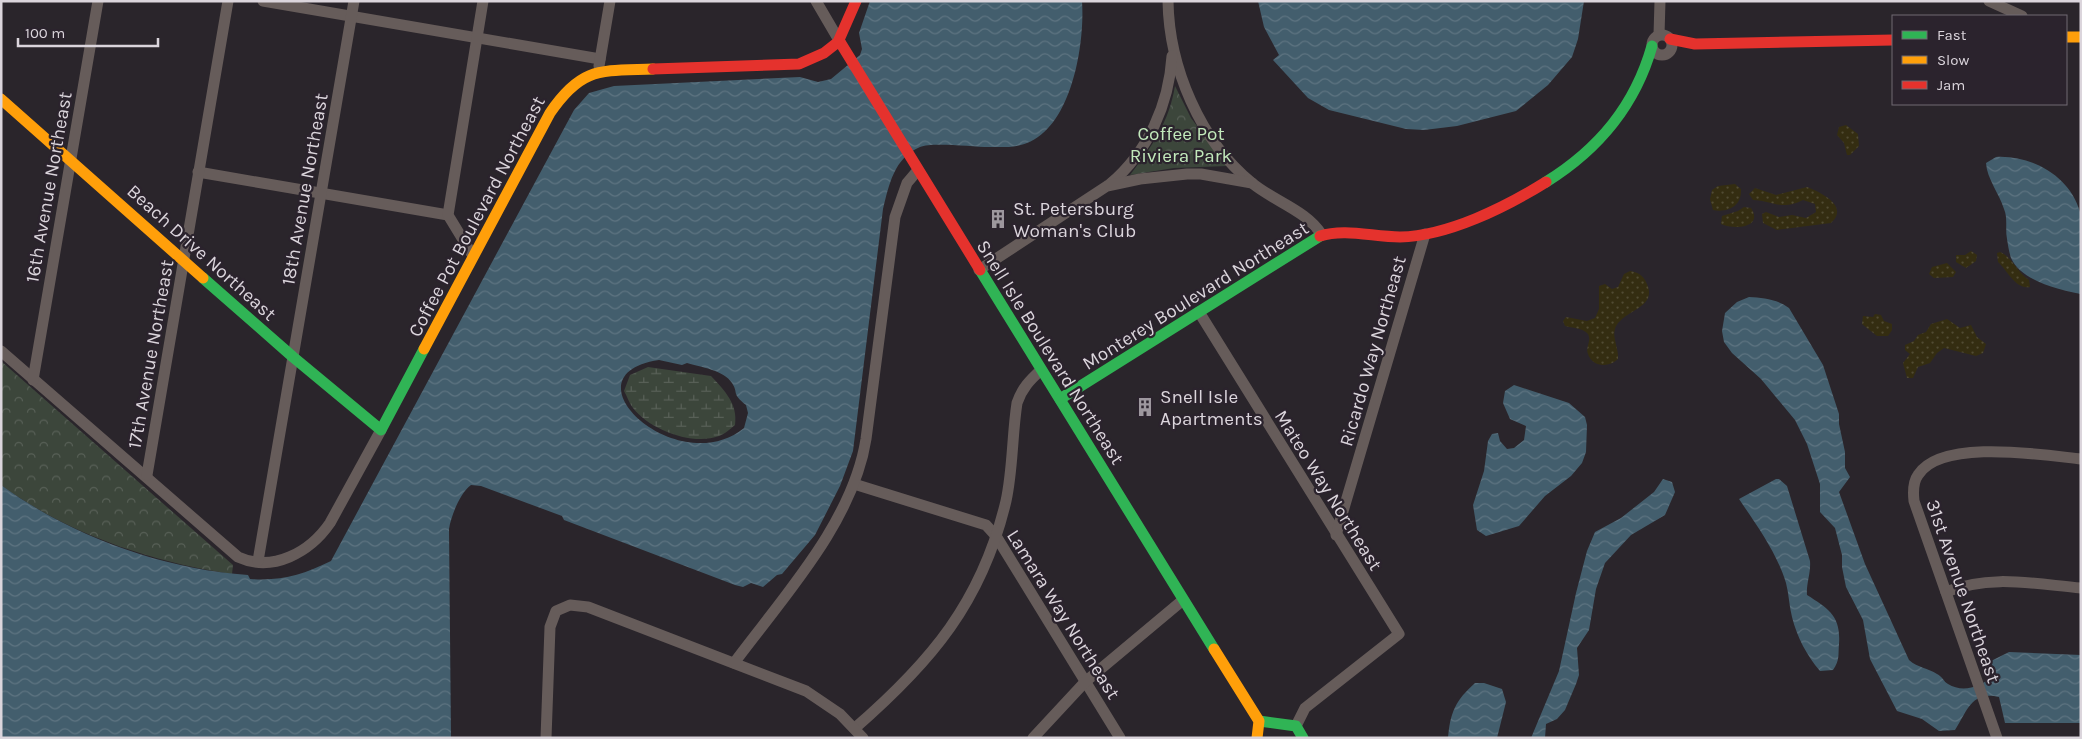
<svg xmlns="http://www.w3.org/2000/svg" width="2082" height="739" font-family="Karla,sans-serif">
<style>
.wetland{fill:url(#wetland-marsh)}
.sand{fill:url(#sand-dots)}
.park{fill:url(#park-crowns)}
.water{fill:url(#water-waves);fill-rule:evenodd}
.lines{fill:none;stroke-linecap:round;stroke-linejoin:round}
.street{stroke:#665c5a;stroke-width:11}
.fast{stroke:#30b455;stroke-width:11}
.slow{stroke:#ff9f0a;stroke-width:11}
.jam{stroke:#e5322d;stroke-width:11}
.labels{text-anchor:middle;stroke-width:4.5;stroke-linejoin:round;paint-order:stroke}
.park-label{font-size:19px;fill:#c2e9bb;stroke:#2b232d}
.street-label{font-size:19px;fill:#dbd5dc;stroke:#2b232d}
.poi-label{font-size:19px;fill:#dbd5dc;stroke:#2b232d;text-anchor:start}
</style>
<defs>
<pattern id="wetland-marsh" width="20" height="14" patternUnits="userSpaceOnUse" patternTransform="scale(1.25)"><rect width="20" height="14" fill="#3c463b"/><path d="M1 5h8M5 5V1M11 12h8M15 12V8" fill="none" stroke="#586057"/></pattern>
<pattern id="sand-dots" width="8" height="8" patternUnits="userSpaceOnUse" patternTransform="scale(1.25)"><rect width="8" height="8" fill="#342d11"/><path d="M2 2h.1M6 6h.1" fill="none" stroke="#514b33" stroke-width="1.8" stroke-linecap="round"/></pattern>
<pattern id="park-crowns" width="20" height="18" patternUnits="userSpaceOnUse" patternTransform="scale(1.25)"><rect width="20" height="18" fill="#3c463b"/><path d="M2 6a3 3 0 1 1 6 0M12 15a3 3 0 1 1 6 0" fill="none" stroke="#586057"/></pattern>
<pattern id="water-waves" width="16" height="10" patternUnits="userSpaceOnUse" patternTransform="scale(1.25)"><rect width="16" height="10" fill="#435e6d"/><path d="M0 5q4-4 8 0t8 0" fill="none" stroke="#5e7481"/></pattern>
</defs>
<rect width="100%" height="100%" fill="#2a252b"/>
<!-- wetland -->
<path class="wetland" d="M648,367L711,376C725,391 738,404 735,425C730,429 725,434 719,436C693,446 650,430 633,408C629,403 627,396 624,391L630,375Z"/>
<!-- sand -->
<g class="sand">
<polygon points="1846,125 1858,134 1859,146 1850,155 1847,155 1844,143 1837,135 1839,127"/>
<path d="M1735,184L1741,189C1742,206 1728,213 1713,210L1710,199L1712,190L1718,186Z"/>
<path d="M1807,187C1820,192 1850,206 1831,223L1777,230L1763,223L1762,214L1766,212L1779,217L1792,215L1806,218L1816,212L1815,204L1803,200C1781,211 1774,201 1753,200L1749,194L1755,188L1776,195Z"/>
<path d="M1744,207L1751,208C1764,228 1734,230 1721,224L1722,216L1738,211Z"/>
<polygon points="1971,251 1977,255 1976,261 1966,268 1956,262 1956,255 1965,255"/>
<path d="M2000,252C2011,256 2018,273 2029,280L2030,287C2016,290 2007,270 1998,262L1997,253Z"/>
<polygon points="1947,263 1956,272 1953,277 1934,278 1929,274 1932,267"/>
<path d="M1630,271C1637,272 1643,275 1646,282C1660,309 1622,309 1615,329C1612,337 1619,349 1618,359C1609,368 1592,367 1588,354C1585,347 1592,341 1588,334C1583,328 1572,328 1565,326L1563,321L1566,317L1587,321L1595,318L1599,309V286L1605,284L1612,289L1618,287L1624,274Z"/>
<polygon points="1875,314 1881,315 1884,321 1892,324 1892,330 1888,336 1877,336 1862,324 1863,316 1873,317"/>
<polygon points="1947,319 1960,328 1971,325 1977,337 1986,344 1983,353 1976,356 1944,348 1937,353 1930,363 1918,367 1913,378 1907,378 1903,363 1910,354 1905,350 1905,345 1914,341 1918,335 1926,332 1931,324"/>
</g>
<!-- park -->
<g class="park">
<path d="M1175,86L1191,118L1227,166L1174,168L1130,175C1152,147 1169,122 1175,86Z"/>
<path d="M1,361L233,565L232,574C151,562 68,534 1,485Z"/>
</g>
<!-- water -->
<g class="water">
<path d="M870,1H1082C1085,43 1072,126 1027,143C1015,148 1001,147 989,147C973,147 932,142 920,147C894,158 889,185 883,209L853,451L840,486L815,535L782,574L777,575L763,587L751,583L743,587L735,585L564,520L562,516L481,486L471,485C460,493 451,516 449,529L451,738H1V485C71,536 162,569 248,575L250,579C283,581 302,575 331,561L574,110L589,93L614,86L800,77L818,82L831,79L860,55L862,49L859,33ZM659,360L682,365L687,363C700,367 724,370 732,383C739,394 731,393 746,405L748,413L744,428C678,482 560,375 659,360Z"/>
<polygon points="1258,1 1584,1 1578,39 1572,57 1548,85 1516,111 1457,126 1424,130 1406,129 1329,110 1308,98 1273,60 1279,55 1264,27"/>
<path d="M1996,157C2032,155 2070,176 2080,212C2082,218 2081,228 2081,235C2081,255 2081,274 2081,294C2060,290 2021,281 2011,258C2009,252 2008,245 2007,239C2005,229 2008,218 2004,209C1999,193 1987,179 1986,163Z"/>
<path d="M1749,297C1763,298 1777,299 1789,308L1823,365L1839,414V424L1845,452V468L1850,477L1839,492L1865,564L1909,660C1918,668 1928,668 1937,674C1942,676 1944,682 1948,684C1962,693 1981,687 1991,677L1989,662L2009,652L2081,655V723H2005L1999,697C1971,690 1967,712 1955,730L1939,731L1922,719L1897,711L1870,659L1863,620L1846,587L1842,567V555L1835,528L1820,512V484L1807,444L1795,420L1761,379L1732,353L1724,342L1722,331L1725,313L1737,302Z"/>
<polygon points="1514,385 1569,403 1585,417 1587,425 1586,452 1582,463 1571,476 1545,496 1519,526 1486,536 1477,530 1473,505 1484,471 1488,441 1492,434 1498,433 1500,441 1507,449 1514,448 1524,440 1526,426 1510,419 1503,403 1505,391"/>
<polygon points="1663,479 1672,482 1675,492 1665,515 1631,535 1605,563 1596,589 1589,630 1577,648 1579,675 1576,684 1565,710 1557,719 1546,724 1545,738 1531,738 1559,671 1576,593 1587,551 1595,532 1621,518 1654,492"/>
<path d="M1776,479H1779L1787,486L1810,561C1811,573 1806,584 1807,595C1829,609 1841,616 1839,644C1838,655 1840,660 1833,670L1820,671C1807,656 1797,637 1792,617C1789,606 1789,594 1786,583C1776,551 1757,526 1739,499Z"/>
<path d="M1475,683H1484L1502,689L1506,702L1497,738H1448C1450,712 1456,700 1475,683Z"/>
</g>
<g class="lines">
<!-- street -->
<g class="street">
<polyline points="263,1 600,59"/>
<polyline points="816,1 840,42"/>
<path d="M1168,1C1169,67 1200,141 1252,183C1275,202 1306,210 1322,235"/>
<polyline points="1989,1 2022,16"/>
<polyline points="1659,35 1660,1"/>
<circle cx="1662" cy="45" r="10"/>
<polyline points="599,66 610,1"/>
<polyline points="198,172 448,215"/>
<path d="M1110,184C1148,152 1169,104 1172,56"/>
<polyline points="473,256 448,215 483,1"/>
<polyline points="979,270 1107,186 1140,179 1187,174 1201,174 1252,183"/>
<polyline points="1199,312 1399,634 1305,708 1296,726"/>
<path d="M1,351L238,557C273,573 310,552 330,523L381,430"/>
<polyline points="33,380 98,1"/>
<polyline points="147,475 228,1"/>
<polyline points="854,484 986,525 996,536 1120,738"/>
<polyline points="1336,535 1425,234"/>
<polyline points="258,561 354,1"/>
<path d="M1946,592C1990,574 2034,584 2081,588"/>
<path d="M734,663C783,597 853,522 866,439L895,217L907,183L918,170"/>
<path d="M855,728C931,662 982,602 1006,501C1013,469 1012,435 1017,403C1022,388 1030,380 1041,370"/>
<polyline points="546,738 550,627 556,611 570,605 588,607 806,691 840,714 863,738"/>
<polyline points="1033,738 1085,682 1183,600"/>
<path d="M1997,738L1914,501C1913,492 1913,482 1918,475C1941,438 2043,455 2081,459"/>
</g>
<!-- fast -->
<g class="fast">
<path d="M1546,182C1599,149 1635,106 1652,46"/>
<polyline points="980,270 1214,649"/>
<polyline points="203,278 293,357 381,430 424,349"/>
<polyline points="1060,399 1320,236"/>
<polyline points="1259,721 1296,726 1303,738"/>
</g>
<!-- slow -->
<g class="slow">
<polyline points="2066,37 2081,37"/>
<polyline points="1,99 203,278"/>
<path d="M424,349L550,113C582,66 601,71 653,69"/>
<polyline points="1214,649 1259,721 1257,738"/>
</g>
<!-- jam -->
<g class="jam">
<polyline points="1670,39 1695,44 1893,40"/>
<polyline points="840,42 980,270"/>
<polyline points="653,69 799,64 824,53 838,42 856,1"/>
<path d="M1320,236C1345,228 1373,237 1400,237C1448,236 1506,207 1546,182"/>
</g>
</g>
<!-- icons -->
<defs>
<g id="building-bare" transform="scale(1.5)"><path d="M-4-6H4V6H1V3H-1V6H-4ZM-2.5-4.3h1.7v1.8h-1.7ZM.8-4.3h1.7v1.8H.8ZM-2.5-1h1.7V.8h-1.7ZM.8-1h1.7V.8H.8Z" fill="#9d979e" stroke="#2b232d" stroke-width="2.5" paint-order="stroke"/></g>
</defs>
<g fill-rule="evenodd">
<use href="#building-bare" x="998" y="219"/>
<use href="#building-bare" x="1145" y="407"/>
</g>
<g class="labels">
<!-- park labels -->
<g class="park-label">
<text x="1181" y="140">Coffee Pot<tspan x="1181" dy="22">Riviera Park</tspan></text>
</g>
<!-- street labels -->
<g class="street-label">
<text transform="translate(48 187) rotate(-80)" y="7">16th Avenue Northeast</text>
<text transform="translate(304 189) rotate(-80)" y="7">18th Avenue Northeast</text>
<text transform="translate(476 216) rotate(-62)" y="7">Coffee Pot Boulevard Northeast</text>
<text transform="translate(202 252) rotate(42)" y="7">Beach Drive Northeast</text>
<text transform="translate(1195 295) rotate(-32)" y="7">Monterey Boulevard Northeast</text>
<text transform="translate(1372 351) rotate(-74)" y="7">Ricardo Way Northeast</text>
<text transform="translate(1051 352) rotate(58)" y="7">Snell Isle Boulevard Northeast</text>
<text transform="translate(150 354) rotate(-80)" y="7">17th Avenue Northeast</text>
<text transform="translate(1329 490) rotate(58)" y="7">Mateo Way Northeast</text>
<text transform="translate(1964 591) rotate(71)" y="7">31st Avenue Northeast</text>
<text transform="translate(1064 614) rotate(58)" y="7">Lamara Way Northeast</text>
</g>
<!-- poi labels -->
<g class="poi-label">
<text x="1013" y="215">St. Petersburg<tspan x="1013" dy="22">Woman's Club</tspan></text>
<text x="1160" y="403">Snell Isle<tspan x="1160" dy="22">Apartments</tspan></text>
</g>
</g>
<!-- border -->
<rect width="2082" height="739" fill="none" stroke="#dbd5dc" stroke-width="5"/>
<!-- legend -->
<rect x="1892" y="15" width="175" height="90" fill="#2b232d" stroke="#716a73"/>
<rect x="1902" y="31" width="25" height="8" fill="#30b455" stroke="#716a73"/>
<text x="1937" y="40" font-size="15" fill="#dbd5dc">Fast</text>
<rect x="1902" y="56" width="25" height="8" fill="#ff9f0a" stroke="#716a73"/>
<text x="1937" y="65" font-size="15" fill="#dbd5dc">Slow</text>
<rect x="1902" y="81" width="25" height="8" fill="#e5322d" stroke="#716a73"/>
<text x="1937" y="90" font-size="15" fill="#dbd5dc">Jam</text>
<!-- scale -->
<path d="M18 38v8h140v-8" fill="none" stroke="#dbd5dc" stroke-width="2.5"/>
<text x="25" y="38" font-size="15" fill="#dbd5dc" stroke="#2b232d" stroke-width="4" paint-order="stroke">100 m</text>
</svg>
